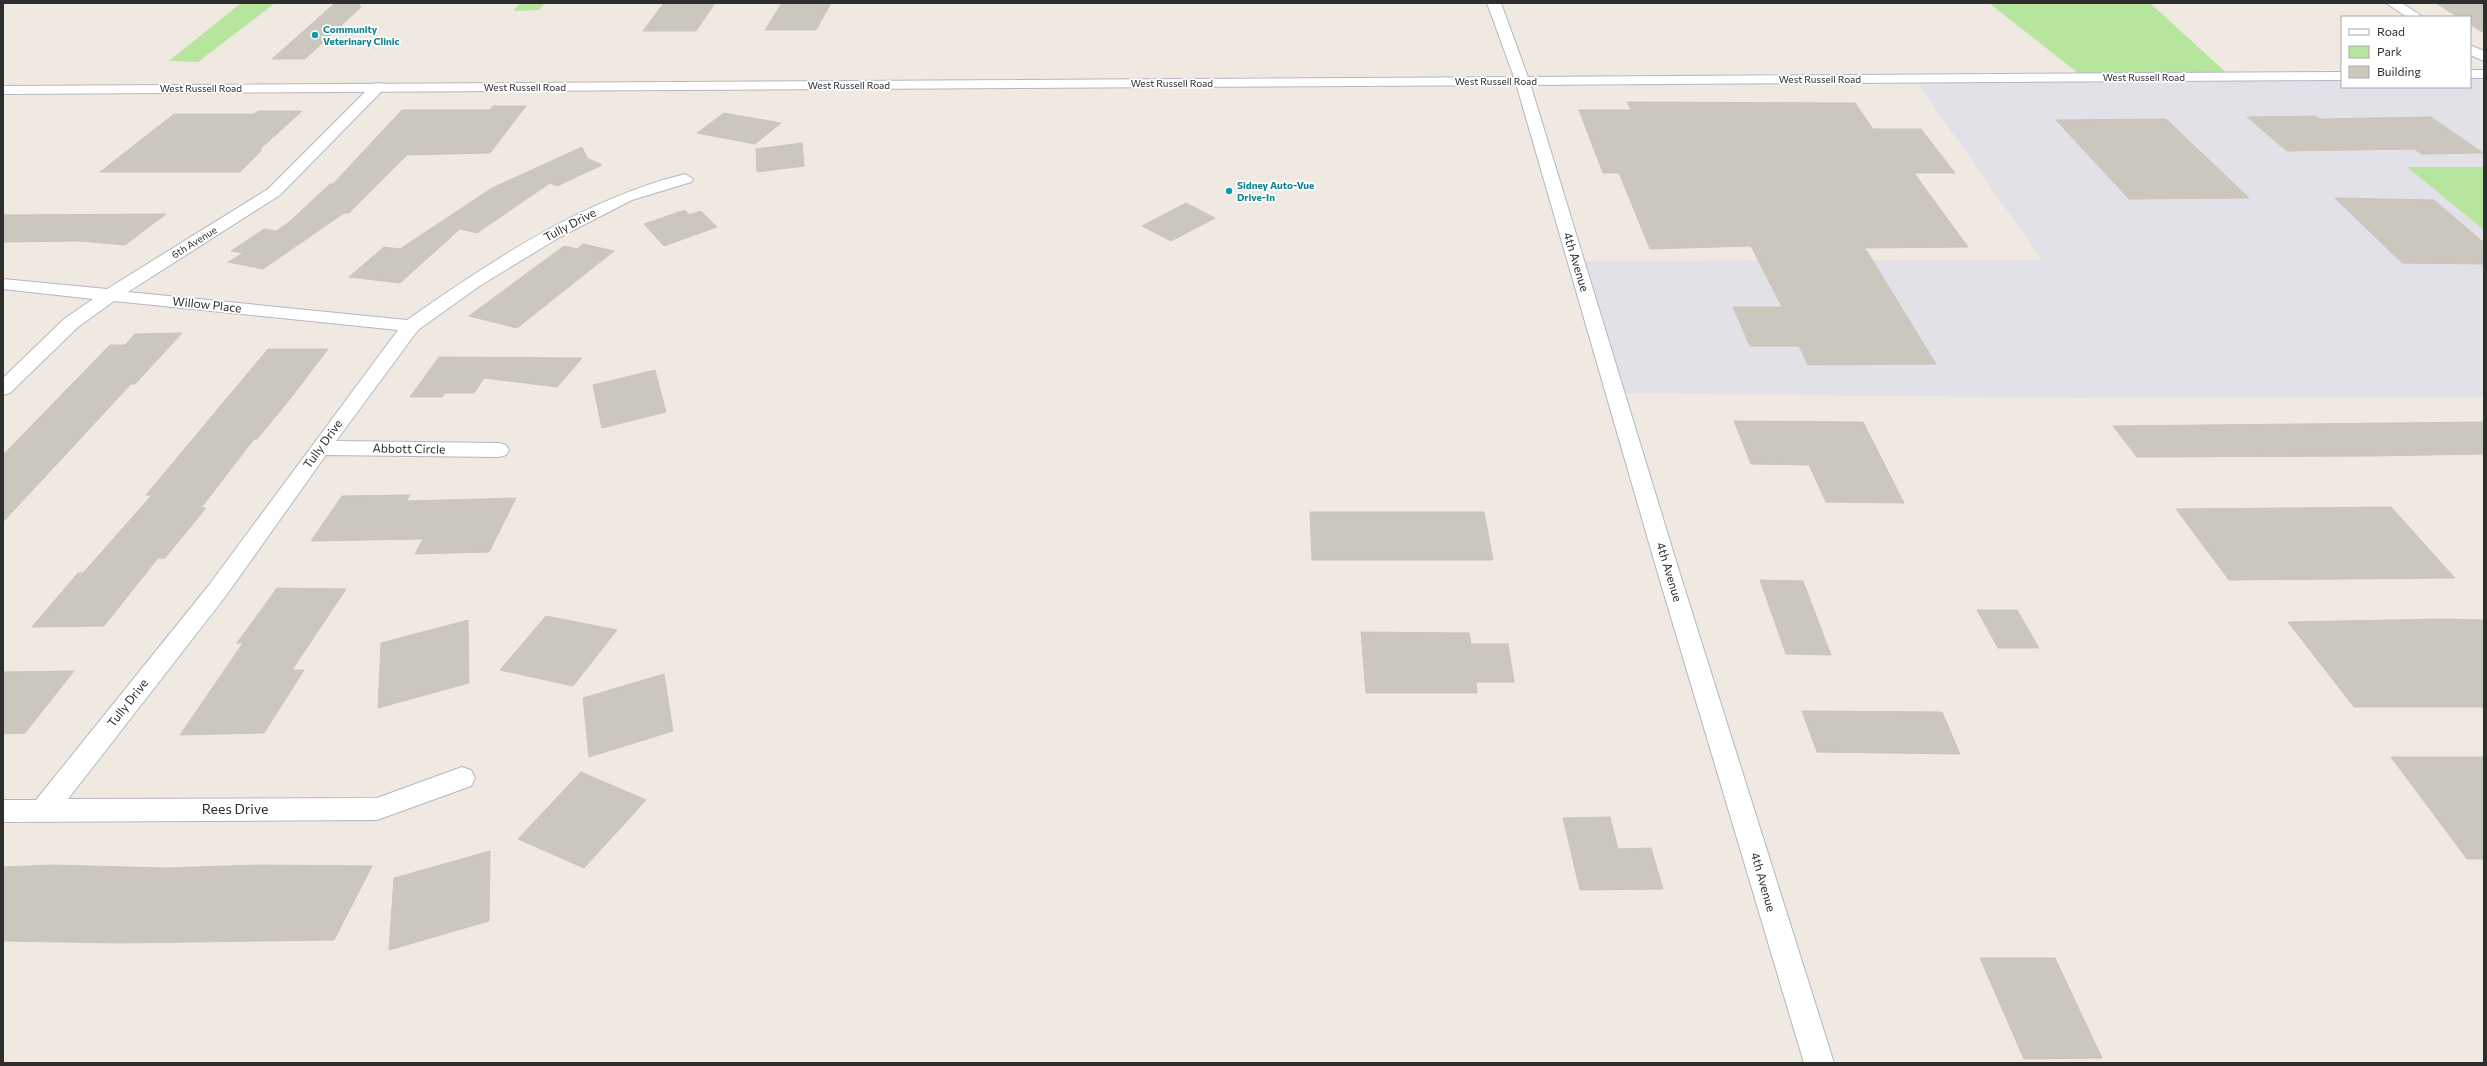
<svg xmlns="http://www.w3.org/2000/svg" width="2487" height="1066" font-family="Commissioner,sans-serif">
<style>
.industrial{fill:#e3e1e8}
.green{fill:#b6e59e}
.building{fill:#cbc7bf;stroke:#cbc5ba}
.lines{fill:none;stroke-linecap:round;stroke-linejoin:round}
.minor-casing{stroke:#b4b7c1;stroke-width:2}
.tertiary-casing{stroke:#b4b7c1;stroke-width:2}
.minor{fill:#fff;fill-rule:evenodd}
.tertiary{fill:#fff;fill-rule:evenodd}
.culture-dot{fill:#0f9aa8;stroke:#fff;stroke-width:1.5}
.labels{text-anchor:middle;stroke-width:3.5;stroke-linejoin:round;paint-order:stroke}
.far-culture-label{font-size:10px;font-weight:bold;fill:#0d838f;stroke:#fff;text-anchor:start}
.far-street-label{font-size:10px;fill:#2e2e2e;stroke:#fff}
.street-label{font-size:12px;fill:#2e2e2e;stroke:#fff}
.near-street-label{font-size:14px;fill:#2e2e2e;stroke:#fff}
</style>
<rect width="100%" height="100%" fill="#efe9e1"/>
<!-- industrial -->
<polygon class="industrial" points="2470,74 2484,74 2484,167 2408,168 2484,230 2484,397 2074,398 1616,393 1576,261 2042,260 1914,78 2342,76 2342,87 2470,87"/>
<!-- green -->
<g class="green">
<polygon points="241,3 275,3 198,62 169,61"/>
<polygon points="520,3 545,3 539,10 513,11"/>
<polygon points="1989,3 2150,3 2230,76 2083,77"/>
<polygon points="2407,167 2484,167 2484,230"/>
</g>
<!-- building -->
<g class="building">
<polygon points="335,3 358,3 361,7 305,59 272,59"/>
<polygon points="664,3 715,3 696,31 643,31"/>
<polygon points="782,3 831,3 816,30 765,30"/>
<polygon points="2436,3 2484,3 2484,33 2470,24 2470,17 2458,17"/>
<polygon points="1627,102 1855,103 1873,129 1921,129 1955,173 1914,173 1968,247 1865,248 1936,364 1808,365 1799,346 1750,346 1733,307 1782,307 1751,246 1650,249 1619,173 1603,173 1579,110 1631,110"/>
<polygon points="493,106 526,106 490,153 407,155 349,213 344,213 263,269 228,262 243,253 231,251 264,229 276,231 288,223 330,184 333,184 402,110 490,110"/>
<polygon points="258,111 302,111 259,150 262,150 240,172 100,172 174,114 254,114"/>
<polygon points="724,113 781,123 755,144 697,133"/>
<polygon points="2315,116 2320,119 2431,117 2483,153 2422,154 2414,149 2287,151 2247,117"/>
<polygon points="2166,119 2249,198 2129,199 2056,120"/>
<polygon points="802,143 804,166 757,172 756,149"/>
<polygon points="582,147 587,158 602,165 557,186 550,183 477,233 460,229 400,283 349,277 384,247 400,249 492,188"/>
<polygon points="2335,198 2434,200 2484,243 2484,264 2402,263"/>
<polygon points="1186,203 1215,218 1171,241 1142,226"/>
<polygon points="685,210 689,215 701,211 717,227 664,246 644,224"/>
<polygon points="166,214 125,245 79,241 3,242 3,215"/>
<polygon points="583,244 614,251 517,328 469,316 564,246 577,249"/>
<polygon points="182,333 135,384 131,384 3,522 3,455 110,345 125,345 135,334"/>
<polygon points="268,349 328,349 290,399 257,439 254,439 201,508 206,508 165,558 158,558 104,626 32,627 78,573 83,573 152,495 146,495"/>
<polygon points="439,357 442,357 582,358 557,387 484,378 474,393 445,393 442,397 410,397"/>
<polygon points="655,370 666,412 602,428 593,385"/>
<polygon points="1734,421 1863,422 1904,503 1826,502 1809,465 1751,464"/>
<polygon points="2484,422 2484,454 2373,456 2137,457 2113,426"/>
<polygon points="410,495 406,501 516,498 489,552 415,554 423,539 311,541 342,496"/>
<polygon points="2391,507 2455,578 2229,580 2176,509"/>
<polygon points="1310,512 1484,512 1493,560 1312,560"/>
<polygon points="1760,580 1803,581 1831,655 1786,654"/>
<polygon points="277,588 346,589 292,670 304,670 264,733 180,735 243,643 237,643"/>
<polygon points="1977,610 2017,610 2039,648 1998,648"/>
<polygon points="546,616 617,630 573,686 500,670"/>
<polygon points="2442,619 2484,620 2484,707 2354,707 2288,622"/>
<polygon points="468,620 469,683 378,708 381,643"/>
<polygon points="1361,632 1469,633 1471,644 1508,644 1514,682 1476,682 1477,693 1366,693"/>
<polygon points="74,671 25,733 3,734 3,672"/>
<polygon points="664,674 673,731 589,757 583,698"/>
<polygon points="1802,711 1942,712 1960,754 1817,752"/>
<polygon points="2391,757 2484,757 2484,859 2467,859"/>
<polygon points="581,772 646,800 584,868 518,839"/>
<polygon points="1610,817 1618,849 1651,848 1663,889 1580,890 1563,818"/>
<polygon points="490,851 489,921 389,950 394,878"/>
<polygon points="53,865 166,868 259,865 372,866 334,940 122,943 3,941 3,867"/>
<polygon points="1980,958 2055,958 2102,1058 2024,1059"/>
</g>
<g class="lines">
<!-- minor casing -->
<g class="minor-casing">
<g id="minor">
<polygon points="1487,3 1501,3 1529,80 1680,574 1834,1063 1804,1063 1658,574 1515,80"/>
<polygon points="2386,3 2402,3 2423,17 2407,17"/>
<polygon points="2470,45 2484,51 2484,61 2470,55"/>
<path d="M378,83L383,84L385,87L383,90L280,195L128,292L407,320C493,260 582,200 685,174L693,179L691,182L632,200L560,237L481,285L418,330L336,441L499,443L506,445L509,450L506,455L499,457L326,455L225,597L68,799L377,798L462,767L471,770L475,778L471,786L377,820L3,822V800H36L209,585L398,330L114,301L78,327L10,393L3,395V378L64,319L93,299L3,289V279L107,289L268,189L373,84Z"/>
</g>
</g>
<!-- tertiary casing -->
<g class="tertiary-casing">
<g id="tertiary">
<rect x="2470" y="70" width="14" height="8"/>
<polygon points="2342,72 2342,80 3,94 3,86"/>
</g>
</g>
<!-- minor -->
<use href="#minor" class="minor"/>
<!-- tertiary -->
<use href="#tertiary" class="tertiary"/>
</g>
<!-- markers -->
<g class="culture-dot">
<circle cx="315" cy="35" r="4"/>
<circle cx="1229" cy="191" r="4"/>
</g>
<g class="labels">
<!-- far-culture labels -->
<g class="far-culture-label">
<text x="323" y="33">Community<tspan x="323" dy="12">Veterinary Clinic</tspan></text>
<text x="1237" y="189">Sidney Auto-Vue<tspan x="1237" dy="12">Drive-In</tspan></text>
</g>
<!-- far-street labels -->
<g class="far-street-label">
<text x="2144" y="81">West Russell Road</text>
<text x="1820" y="83">West Russell Road</text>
<text x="1496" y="85">West Russell Road</text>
<text x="1172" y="87">West Russell Road</text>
<text x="849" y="89">West Russell Road</text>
<text x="525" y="91">West Russell Road</text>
<text x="201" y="92">West Russell Road</text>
<text transform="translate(194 242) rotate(-32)" y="4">6th Avenue</text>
</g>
<!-- street labels -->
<g class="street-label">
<text transform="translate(570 225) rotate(-28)" y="4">Tully Drive</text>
<text transform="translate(1576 262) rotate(73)" y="4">4th Avenue</text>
<text transform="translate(207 305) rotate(6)" y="4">Willow Place</text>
<text transform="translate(323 444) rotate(-54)" y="4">Tully Drive</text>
<text transform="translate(409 449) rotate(1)" y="4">Abbott Circle</text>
<text transform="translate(1669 572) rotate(73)" y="4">4th Avenue</text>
<text transform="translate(128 703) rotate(-52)" y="4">Tully Drive</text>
<text transform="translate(1763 882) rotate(74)" y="4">4th Avenue</text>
</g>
<!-- near-street labels -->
<g class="near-street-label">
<text x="235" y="814">Rees Drive</text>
</g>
</g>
<!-- border -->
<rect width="2487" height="1066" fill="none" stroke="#2e2e2e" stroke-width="8"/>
<!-- legend -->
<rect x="2341" y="16" width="130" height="72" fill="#ffffff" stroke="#ababab"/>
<rect x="2349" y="29" width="20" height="6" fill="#ffffff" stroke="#ababab"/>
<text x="2377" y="36" font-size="12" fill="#2e2e2e">Road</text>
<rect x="2349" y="46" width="20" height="12" fill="#b6e59e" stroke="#ababab"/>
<text x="2377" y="56" font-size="12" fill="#2e2e2e">Park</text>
<rect x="2349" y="66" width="20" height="12" fill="#cbc7bf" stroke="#ababab"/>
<text x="2377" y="76" font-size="12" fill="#2e2e2e">Building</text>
</svg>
